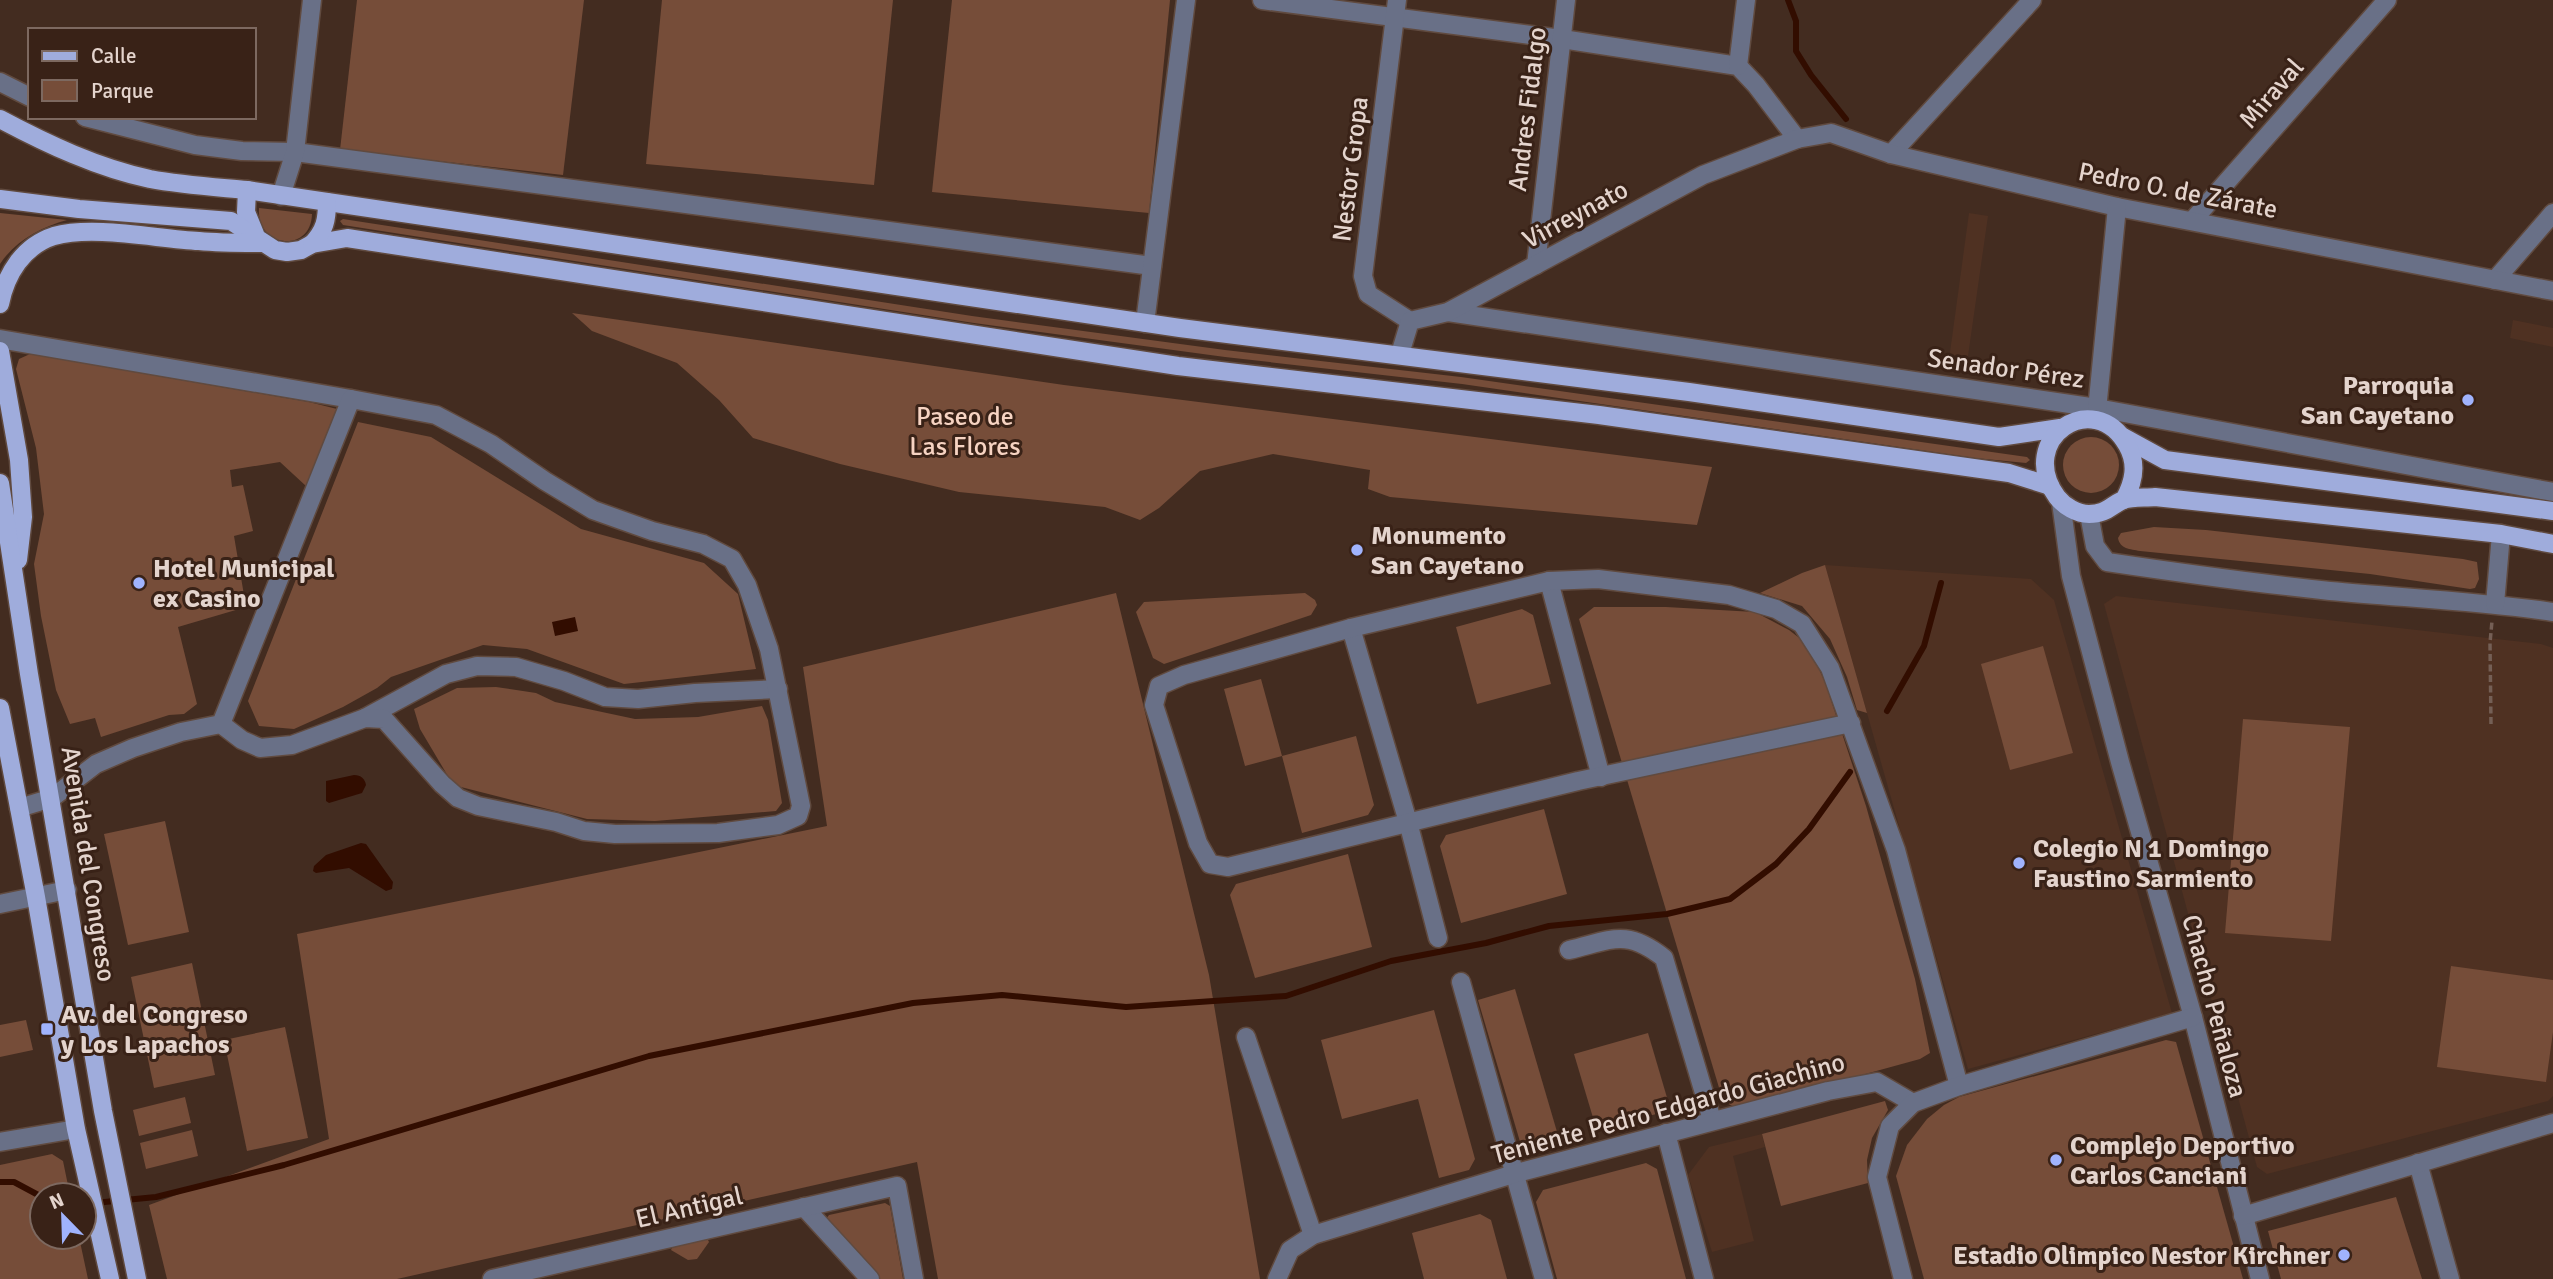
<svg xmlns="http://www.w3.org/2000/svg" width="2553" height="1279" font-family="Signika,sans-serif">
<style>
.built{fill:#4f3122}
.green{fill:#764d39}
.water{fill:#320d00}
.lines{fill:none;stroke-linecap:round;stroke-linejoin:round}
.stream{stroke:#320d00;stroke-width:6}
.minor-casing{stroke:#604a3f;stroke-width:21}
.major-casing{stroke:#604a3f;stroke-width:21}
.path{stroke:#745f55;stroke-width:3.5;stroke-dasharray:7 3.5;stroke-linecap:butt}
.minor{stroke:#697087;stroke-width:18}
.major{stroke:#9facdc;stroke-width:18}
.poi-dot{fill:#a0b3fd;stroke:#392217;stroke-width:2.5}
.labels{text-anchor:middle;stroke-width:6;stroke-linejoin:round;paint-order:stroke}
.street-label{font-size:26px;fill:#e4d4cd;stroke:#392217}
.poi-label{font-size:26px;font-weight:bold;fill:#e4d4cd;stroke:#392217;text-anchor:start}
.park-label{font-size:26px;fill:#f6d3c2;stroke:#392217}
</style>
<rect width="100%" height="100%" fill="#432c20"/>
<!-- built -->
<g class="built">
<polygon points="1969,213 1988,216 1966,370 1948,367"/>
<polygon points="2513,320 2553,328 2553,347 2510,338"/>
<polygon points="1825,565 2031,579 2054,600 2172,1013 1968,1069"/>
<polygon points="2116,596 2541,644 2553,648 2553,1096 2548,1101 2267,1174 2257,1167 2104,604"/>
<polygon points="1762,1134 1765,1147 1733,1156 1754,1241 1712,1252 1688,1175 1709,1147"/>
</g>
<!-- green -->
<g class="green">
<polygon points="357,0 584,0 563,175 340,150"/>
<polygon points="662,0 893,0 874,185 646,164"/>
<polygon points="952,0 1170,0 1149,213 932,192"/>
<path d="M259,208L312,214C311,254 256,248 259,208Z"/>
<path d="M0,213L67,220C41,227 15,241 0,264Z"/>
<polygon points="343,219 972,316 1225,350 1461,377 2027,457 2030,460 2026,463 1975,458 1462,384 1225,357 974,323 343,225 340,221"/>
<polygon points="572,313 1064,385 1712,467 1697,525 1390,497 1368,489 1370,470 1273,454 1200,471 1159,508 1140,520 1105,507 959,492 840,464 753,438 719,400 677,363 592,331"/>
<polygon points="30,354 309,402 337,409 306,486 280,462 230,470 232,487 243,485 253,531 234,536 246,607 178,627 197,704 184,714 169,715 101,737 95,718 70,724 56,690 41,616 34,564 44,514 36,448 16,369 19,359"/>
<polygon points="358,422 431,437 581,529 704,563 738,594 756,669 624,684 527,649 483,645 391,677 377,688 343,707 294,729 259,726 248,701"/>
<circle cx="2091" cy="465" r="28"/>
<path d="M2154,527L2206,530L2463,559L2477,562L2479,579L2475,588L2470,589L2370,574L2140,551C2130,549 2120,549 2118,538L2121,533Z"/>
<polygon points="1825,565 1867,713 1857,710 1847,677 1830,639 1802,606 1760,593 1802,573"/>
<polygon points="1116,593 1209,975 1260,1279 938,1279 917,1162 397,1279 167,1279 149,1205 329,1139 297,934 827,826 803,667"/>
<polygon points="1305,593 1315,600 1317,605 1311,615 1164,664 1153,658 1136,612 1144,602"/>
<polygon points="1594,607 1666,607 1755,612 1789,630 1807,644 1825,682 1866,806 1915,979 1930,1053 1920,1059 1738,1109 1723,1101 1579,619"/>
<polygon points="1522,609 1533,615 1551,684 1477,704 1456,627"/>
<polygon points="2043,646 2073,753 2010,770 1981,664"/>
<polygon points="1261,679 1282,756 1356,736 1374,805 1368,815 1302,833 1282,756 1245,766 1224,689"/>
<polygon points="496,687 536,693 555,702 635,719 698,717 762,706 768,720 782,803 776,811 655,821 587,819 457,786 452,783 420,729 414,709 457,688"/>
<polygon points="2243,719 2350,727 2331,941 2225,933"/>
<polygon points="1544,809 1567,894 1461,923 1440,846 1446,835"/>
<polygon points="165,821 189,932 128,945 104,834"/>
<polygon points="1348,854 1372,947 1255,978 1230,895 1236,884"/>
<polygon points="192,963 215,1075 154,1088 131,977"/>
<polygon points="2451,966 2553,980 2553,1032 2546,1082 2437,1067"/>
<polygon points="1515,989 1560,1142 1532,1151 1521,1145 1478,1000"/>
<polygon points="1434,1010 1475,1159 1469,1170 1439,1178 1418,1099 1342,1119 1321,1040"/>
<polygon points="26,1020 33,1050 0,1057 0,1025"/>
<polygon points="285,1027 308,1138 247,1151 224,1040"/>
<polygon points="1648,1033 1668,1101 1663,1112 1597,1131 1574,1054"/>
<polygon points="2166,1040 2176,1042 2243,1279 1924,1279 1896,1176 1907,1145 1927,1119 1944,1105 1959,1097"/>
<polygon points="185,1097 191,1123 139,1136 133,1110"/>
<polygon points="1885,1101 1888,1110 1872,1138 1867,1160 1868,1183 1781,1206 1762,1134"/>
<polygon points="192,1130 198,1156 146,1169 140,1143"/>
<polygon points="52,1154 63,1161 70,1195 42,1195 42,1237 79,1237 88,1279 0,1279 0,1165"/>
<polygon points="1646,1163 1657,1169 1686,1279 1557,1279 1536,1202 1543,1190"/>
<polygon points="2396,1197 2422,1279 2281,1279 2268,1231"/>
<polygon points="885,1203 890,1206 903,1279 880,1279 826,1219 829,1215"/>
<polygon points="1480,1214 1491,1220 1507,1279 1424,1279 1412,1233"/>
<polygon points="707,1238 709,1242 697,1259 688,1260 671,1250 673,1246"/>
</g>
<!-- water -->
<g class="water">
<polygon points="575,617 578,631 555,636 552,622"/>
<path d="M354,775C361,775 365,779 366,785L362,793L329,803L326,801V781Z"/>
<polygon points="361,843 366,844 393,882 392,889 386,891 349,868 316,873 313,871 314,866 326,855"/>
</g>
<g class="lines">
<!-- stream -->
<g class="stream">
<polyline points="1788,0 1796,21 1796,51 1811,75 1846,119"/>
<polyline points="1887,711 1924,646 1941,583"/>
<polyline points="0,1182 14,1182 42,1197"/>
<polyline points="84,1204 156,1197 284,1165 649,1056 913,1003 1002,995 1126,1007 1286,996 1391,961 1486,943 1549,926 1667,914 1730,899 1776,864 1809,829 1850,772"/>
</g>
<!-- minor casing -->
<g class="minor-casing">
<g id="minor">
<polyline points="1262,0 1562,39 1738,66 1756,85 1797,139"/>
<polyline points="1397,0 1363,276 1368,294 1410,321"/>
<polyline points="1738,66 1746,0"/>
<polyline points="0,82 30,97"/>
<polyline points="85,117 195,145 242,151 295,152 1152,266"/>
<polyline points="1891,154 2032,0"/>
<polyline points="281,196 295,152 312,0"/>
<polyline points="2193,220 2387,0"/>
<polyline points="1536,265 1566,0"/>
<polyline points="2495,280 2553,213"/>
<polyline points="1448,312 2097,408 2553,492"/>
<polyline points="1145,323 1186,0"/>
<polyline points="0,339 351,399"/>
<polyline points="1400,354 1410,321 1448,312 1703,175 1797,139 1831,133 1891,154 2117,207 2553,291"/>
<polyline points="2096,420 2117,207"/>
<polyline points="2061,502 2071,576 2120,762 2193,1017 2260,1279"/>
<path d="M2089,514L2095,546L2107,562C2181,573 2255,583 2330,591C2404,598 2479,601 2553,612"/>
<polyline points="1549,581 1601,777"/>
<polyline points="2495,604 2501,534"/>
<polyline points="1351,628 1408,822 1438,938"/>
<polyline points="365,718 446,674 477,666 516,667 564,681 605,697 638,699 695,693 778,689"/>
<polyline points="1851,723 1578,781 1228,867 1210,864 1198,843 1154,705 1159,686 1184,675 1351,628 1549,581 1598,579 1729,595 1776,609 1802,624 1830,668 1896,850 1959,1086"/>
<polyline points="19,808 52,798 96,764 133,748 181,732 221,724 351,399 436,415 491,444 545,481 593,510 652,531 703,544 732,559 747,585 769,649 801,806 798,816 778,825 718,833 615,834 584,831 556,822 478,806 458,798 442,784 384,719 365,718 292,745 260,748 242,740 221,724"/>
<polyline points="0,904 67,890"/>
<path d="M1569,950C1612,940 1626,928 1664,958L1712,1120"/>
<polyline points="1461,982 1544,1279"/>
<polyline points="1246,1037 1313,1235"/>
<polyline points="1666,1133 1704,1279"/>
<polyline points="0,1142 76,1129"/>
<polyline points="2418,1163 2450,1279"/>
<polyline points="804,1207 870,1279"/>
<polyline points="2243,1216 2553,1123"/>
<polyline points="492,1279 897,1186 914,1279"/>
<polyline points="1277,1279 1290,1250 1313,1235 1517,1173 1828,1091 1877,1082 1913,1103"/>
<polyline points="1903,1279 1877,1177 1890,1126 1913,1103 1959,1086 2193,1017"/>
</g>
</g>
<!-- major casing -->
<g class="major-casing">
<g id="major">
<path d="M0,119C47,144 98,168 150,179C182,185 215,187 247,190L1180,328L1689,392L1999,437L2060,428"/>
<polyline points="247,190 246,212 255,234"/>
<polyline points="0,199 79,209 231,221 275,250 287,252 301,250 312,244 347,238 1178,366 1599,415 2009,473 2050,486"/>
<path d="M312,244C325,230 327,220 327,202"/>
<path d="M0,304C6,274 23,246 54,236C94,225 157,239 199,241C220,243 242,243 263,243"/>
<polyline points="0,351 19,460 23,517 18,560"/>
<polyline points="2123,437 2165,460 2553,511"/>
<polyline points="0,483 29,674 103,1111 137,1279"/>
<path d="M2124,500C2134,482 2138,464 2127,445C2094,386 2015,439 2057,497C2064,506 2077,514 2089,514C2106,514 2110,506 2123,500C2131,497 2145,498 2155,497L2501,534L2553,544"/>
<polyline points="0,708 36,897 76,1129 110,1279"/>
</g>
</g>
<!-- path -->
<polyline class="path" points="2491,724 2490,643 2492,621"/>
<!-- minor -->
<use href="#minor" class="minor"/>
<!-- major -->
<use href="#major" class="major"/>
</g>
<!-- markers -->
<g class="poi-dot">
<circle cx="2468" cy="400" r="7"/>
<circle cx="1357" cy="550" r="7"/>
<circle cx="139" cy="583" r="7"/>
<circle cx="2019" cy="863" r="7"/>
<rect x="40" y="1022" width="14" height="14" rx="3.5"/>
<circle cx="2056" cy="1160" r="7"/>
<circle cx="2344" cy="1255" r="7"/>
</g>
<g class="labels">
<!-- street labels -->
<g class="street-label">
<text transform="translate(2271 93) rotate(-49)" y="9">Miraval</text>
<text transform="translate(1527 109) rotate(-83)" y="9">Andres Fidalgo</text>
<text transform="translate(1350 169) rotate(-83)" y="9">Nestor Gropa</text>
<text transform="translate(2178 190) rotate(11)" y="9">Pedro O. de Zárate</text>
<text transform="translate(1575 214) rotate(-28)" y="9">Virreynato</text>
<text transform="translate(2006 368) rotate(8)" y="9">Senador Pérez</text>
<text transform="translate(89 864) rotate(81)" y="9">Avenida del Congreso</text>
<text transform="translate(2215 1006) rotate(75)" y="9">Chacho Peñaloza</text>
<text transform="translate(1668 1108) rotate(-15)" y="9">Teniente Pedro Edgardo Giachino</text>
<text transform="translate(689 1207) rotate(-13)" y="9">El Antigal</text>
</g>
<!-- poi labels -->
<g class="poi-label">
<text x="2454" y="394" text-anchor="end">Parroquia<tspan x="2454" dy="30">San Cayetano</tspan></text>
<text x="1371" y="544">Monumento<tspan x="1371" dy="30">San Cayetano</tspan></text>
<text x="153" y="577">Hotel Municipal<tspan x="153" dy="30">ex Casino</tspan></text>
<text x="2033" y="857">Colegio N 1 Domingo<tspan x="2033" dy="30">Faustino Sarmiento</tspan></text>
<text x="61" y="1023">Av. del Congreso<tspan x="61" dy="30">y Los Lapachos</tspan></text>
<text x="2070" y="1154">Complejo Deportivo<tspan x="2070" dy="30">Carlos Canciani</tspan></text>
<text x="2330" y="1264" text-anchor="end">Estadio Olimpico Nestor Kirchner</text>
</g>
<!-- park labels -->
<g class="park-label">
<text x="965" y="425">Paseo de<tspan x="965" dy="30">Las Flores</tspan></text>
</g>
</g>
<!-- legend -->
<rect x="28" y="28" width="228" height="91" fill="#392217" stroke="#7d6960" stroke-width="2"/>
<rect x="42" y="51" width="35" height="10" fill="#9facdc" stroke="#7d6960" stroke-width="2"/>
<text x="91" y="63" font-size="21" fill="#e4d4cd">Calle</text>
<rect x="42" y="80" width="35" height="21" fill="#764d39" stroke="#7d6960" stroke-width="2"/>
<text x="91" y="98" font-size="21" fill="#e4d4cd">Parque</text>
<!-- north arrow -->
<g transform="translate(63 1216) rotate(337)"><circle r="33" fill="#392217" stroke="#7d6960" stroke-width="2"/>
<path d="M0-5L12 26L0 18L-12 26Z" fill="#a0b3fd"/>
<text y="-10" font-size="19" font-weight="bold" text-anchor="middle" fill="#e4d4cd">N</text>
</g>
</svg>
